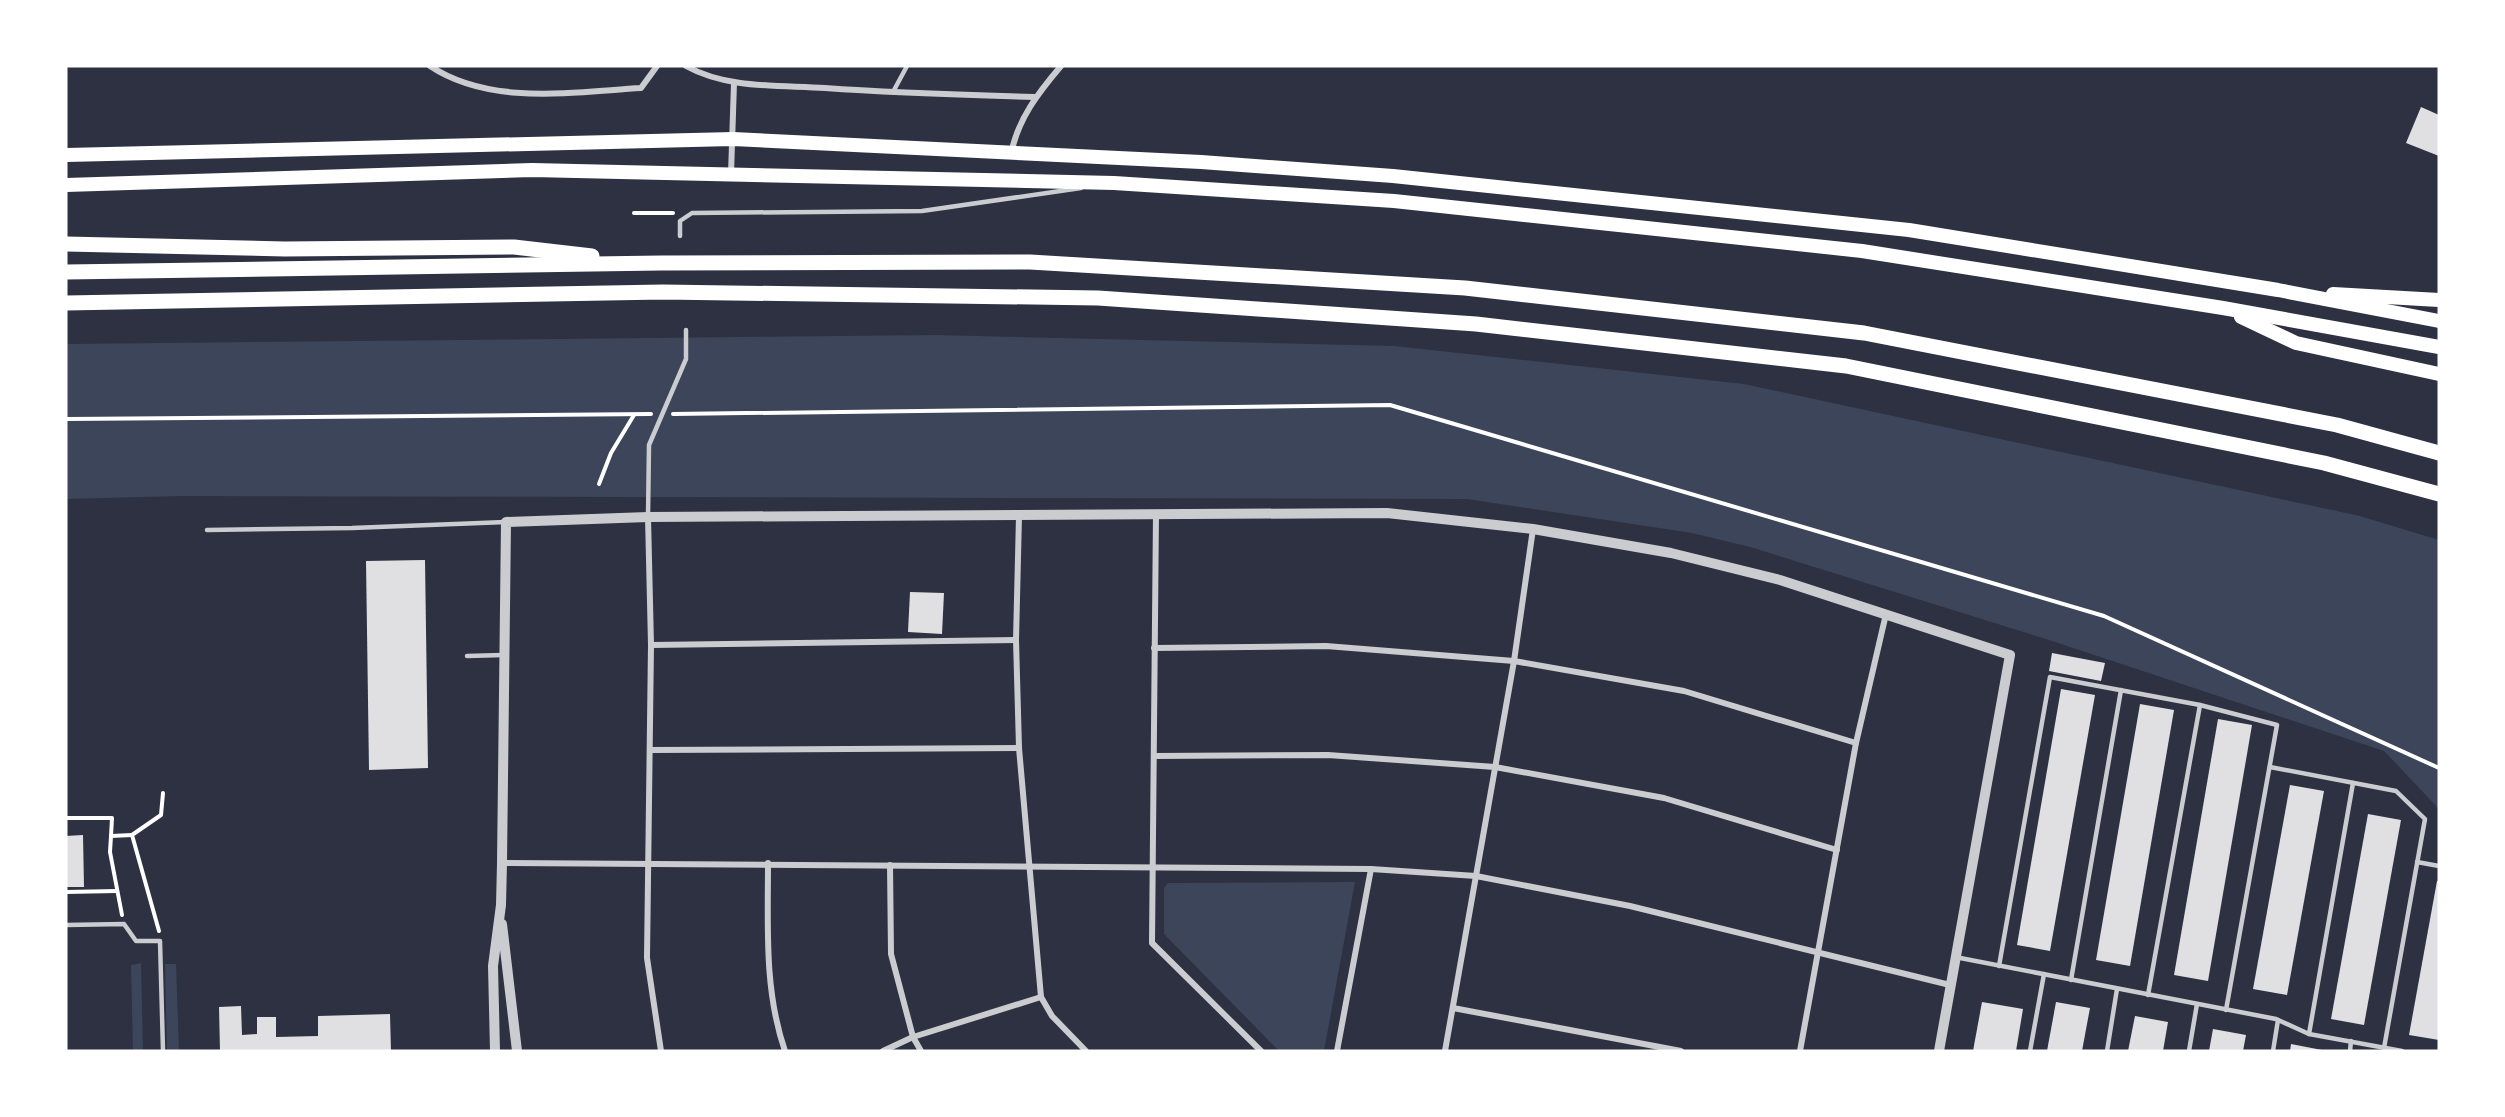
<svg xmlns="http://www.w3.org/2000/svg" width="2505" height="1117" font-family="'Public Sans',sans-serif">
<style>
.green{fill:#3c4559}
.building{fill:#e0e0e3}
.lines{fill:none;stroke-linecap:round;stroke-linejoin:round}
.path{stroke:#fff;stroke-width:4}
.service{stroke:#caccd0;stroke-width:4.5}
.minor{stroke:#caccd0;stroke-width:6}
.tertiary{stroke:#caccd0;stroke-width:10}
.primary{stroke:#fff;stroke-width:14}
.motorway{stroke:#fff;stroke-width:15}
</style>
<rect width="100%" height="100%" fill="#2d3142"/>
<!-- green -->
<g class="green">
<polygon points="937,335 1394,346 1744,384 2360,516 2439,540 2439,809 2384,751 2046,639 1750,547 1692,533 1467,499 180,496 66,499 66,344"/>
<polygon points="1355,882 1324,1051 1279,1051 1164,934 1164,888 1168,883"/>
<polygon points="141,963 143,1051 133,1051 131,965"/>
<polygon points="165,964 176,964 179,1051 167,1051"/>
</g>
<!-- building -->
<g class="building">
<polygon points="2421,107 2439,115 2439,156 2406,143"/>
<polygon points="425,560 428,768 369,770 366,561"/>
<polygon points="910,592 944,593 942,634 908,632"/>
<polygon points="2052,653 2105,663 2101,681 2049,671"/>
<polygon points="2061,689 2095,695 2050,951 2017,945"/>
<polygon points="2140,704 2174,710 2130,966 2096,960"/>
<polygon points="2218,719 2252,725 2208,981 2174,975"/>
<polygon points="2290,785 2324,791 2287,995 2253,989"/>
<polygon points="2368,814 2401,820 2364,1025 2331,1019"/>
<polygon points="83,835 84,887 66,887 66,836"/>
<polygon points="2437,881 2439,881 2439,1040 2409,1035"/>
<polygon points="1982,1002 2023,1009 2016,1051 1973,1051"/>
<polygon points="2056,1002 2090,1008 2082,1051 2047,1051"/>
<polygon points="241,1006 242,1035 257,1034 257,1017 276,1017 276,1037 318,1036 318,1016 390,1014 391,1051 220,1051 219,1007"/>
<polygon points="2135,1016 2168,1022 2163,1051 2128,1051"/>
<polygon points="2213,1029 2246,1035 2243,1051 2209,1051"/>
<polygon points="2291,1044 2322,1050 2322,1051 2290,1051"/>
</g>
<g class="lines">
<!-- path -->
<g class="path">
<polyline points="634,213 673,213"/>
<polyline points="673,414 1390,405 2104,616 2439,768"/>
<polyline points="66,419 651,414"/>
<polyline points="599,484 611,453 634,415"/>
<polyline points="66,818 112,818 111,836 132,835"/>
<polyline points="111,836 110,852 122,915"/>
<polyline points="66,892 117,891"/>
<polyline points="159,931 132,835 161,815 163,793"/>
</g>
<!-- service -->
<g class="service">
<polyline points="893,92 907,66"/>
<polyline points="680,236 680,221 692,213 922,211 1081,188"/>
<polyline points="648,517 649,445 686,359 686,330"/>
<polyline points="207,530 352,528 506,522"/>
<polyline points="467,656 503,655"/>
<polyline points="2270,767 2396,791 2425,819 2384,1048"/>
<polyline points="2417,862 2439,866"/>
<polyline points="66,925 124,924 136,941 160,941 163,1051"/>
<polyline points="1955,957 2276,1019 2309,1034 2402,1051"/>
<polyline points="1999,966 2050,677 2200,705 2277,725 2226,1010"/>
<polyline points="2071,980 2121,690"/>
<polyline points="2148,995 2200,705"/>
<polyline points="2309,1034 2353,783"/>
<polyline points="2030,1051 2044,974"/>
<polyline points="2107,1051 2117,989"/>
<polyline points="2189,1051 2197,1004"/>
<polyline points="2273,1051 2278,1020"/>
<polyline points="2350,1051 2351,1041"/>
</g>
<!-- minor -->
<g class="minor">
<path d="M430,66C490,106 573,92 641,88L657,66"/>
<path d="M686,66C727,89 779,85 825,88C895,93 965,95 1035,97"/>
<path d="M1011,154C1018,119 1038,93 1061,66"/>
<polyline points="731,174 734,83"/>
<polyline points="1156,513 1152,943 1261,1051"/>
<polyline points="1019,516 1016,640 1019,748 1041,997 1052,1016 1086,1051"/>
<polyline points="648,517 651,645 647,958 661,1051"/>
<polyline points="651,645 1016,640"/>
<polyline points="1154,648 1326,646 1514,661 1684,691 1856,743"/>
<polyline points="650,750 1019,748"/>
<polyline points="1154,756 1328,755 1495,767 1664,798 1837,850"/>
<polyline points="502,863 1371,869 1476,876 1630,906 1950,985"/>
<path d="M768,863C768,927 764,990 785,1051"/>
<polyline points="890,865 891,954 913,1037 921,1051"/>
<polyline points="1453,1008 1681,1051"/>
<polyline points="883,1051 913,1037 1041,997"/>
<polyline points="1337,1051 1371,869"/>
<polyline points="1445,1051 1514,661 1533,529"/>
<polyline points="1800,1051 1856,743 1886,614"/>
</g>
<!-- tertiary -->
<g class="tertiary">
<polyline points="502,924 517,1051"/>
<polyline points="495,1051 493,966 501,905 502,863 506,522 648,517 1387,513 1533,529 1671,553 1780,580 2010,655 1939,1051"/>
</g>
<!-- primary -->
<g class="primary">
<polyline points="66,155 733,139 1201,162 1393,176 1909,230 2278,290 2439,321"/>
<polyline points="66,185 532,170 1114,183 1394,201 1862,251 2223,308 2439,347"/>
<polyline points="2333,294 2439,300"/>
<polyline points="2241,317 2296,343 2439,374"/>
</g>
<!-- motorway -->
<g class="motorway">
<polyline points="66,244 285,249 514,247 592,256"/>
<polyline points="66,272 661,263 1030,262 1465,288 1864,333 2337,425 2439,453"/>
<polyline points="66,303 663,292 1098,298 1476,324 1846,366 2324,463 2439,494"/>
</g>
</g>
<!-- border -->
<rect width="2505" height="1117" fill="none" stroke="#ffffff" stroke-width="135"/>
</svg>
